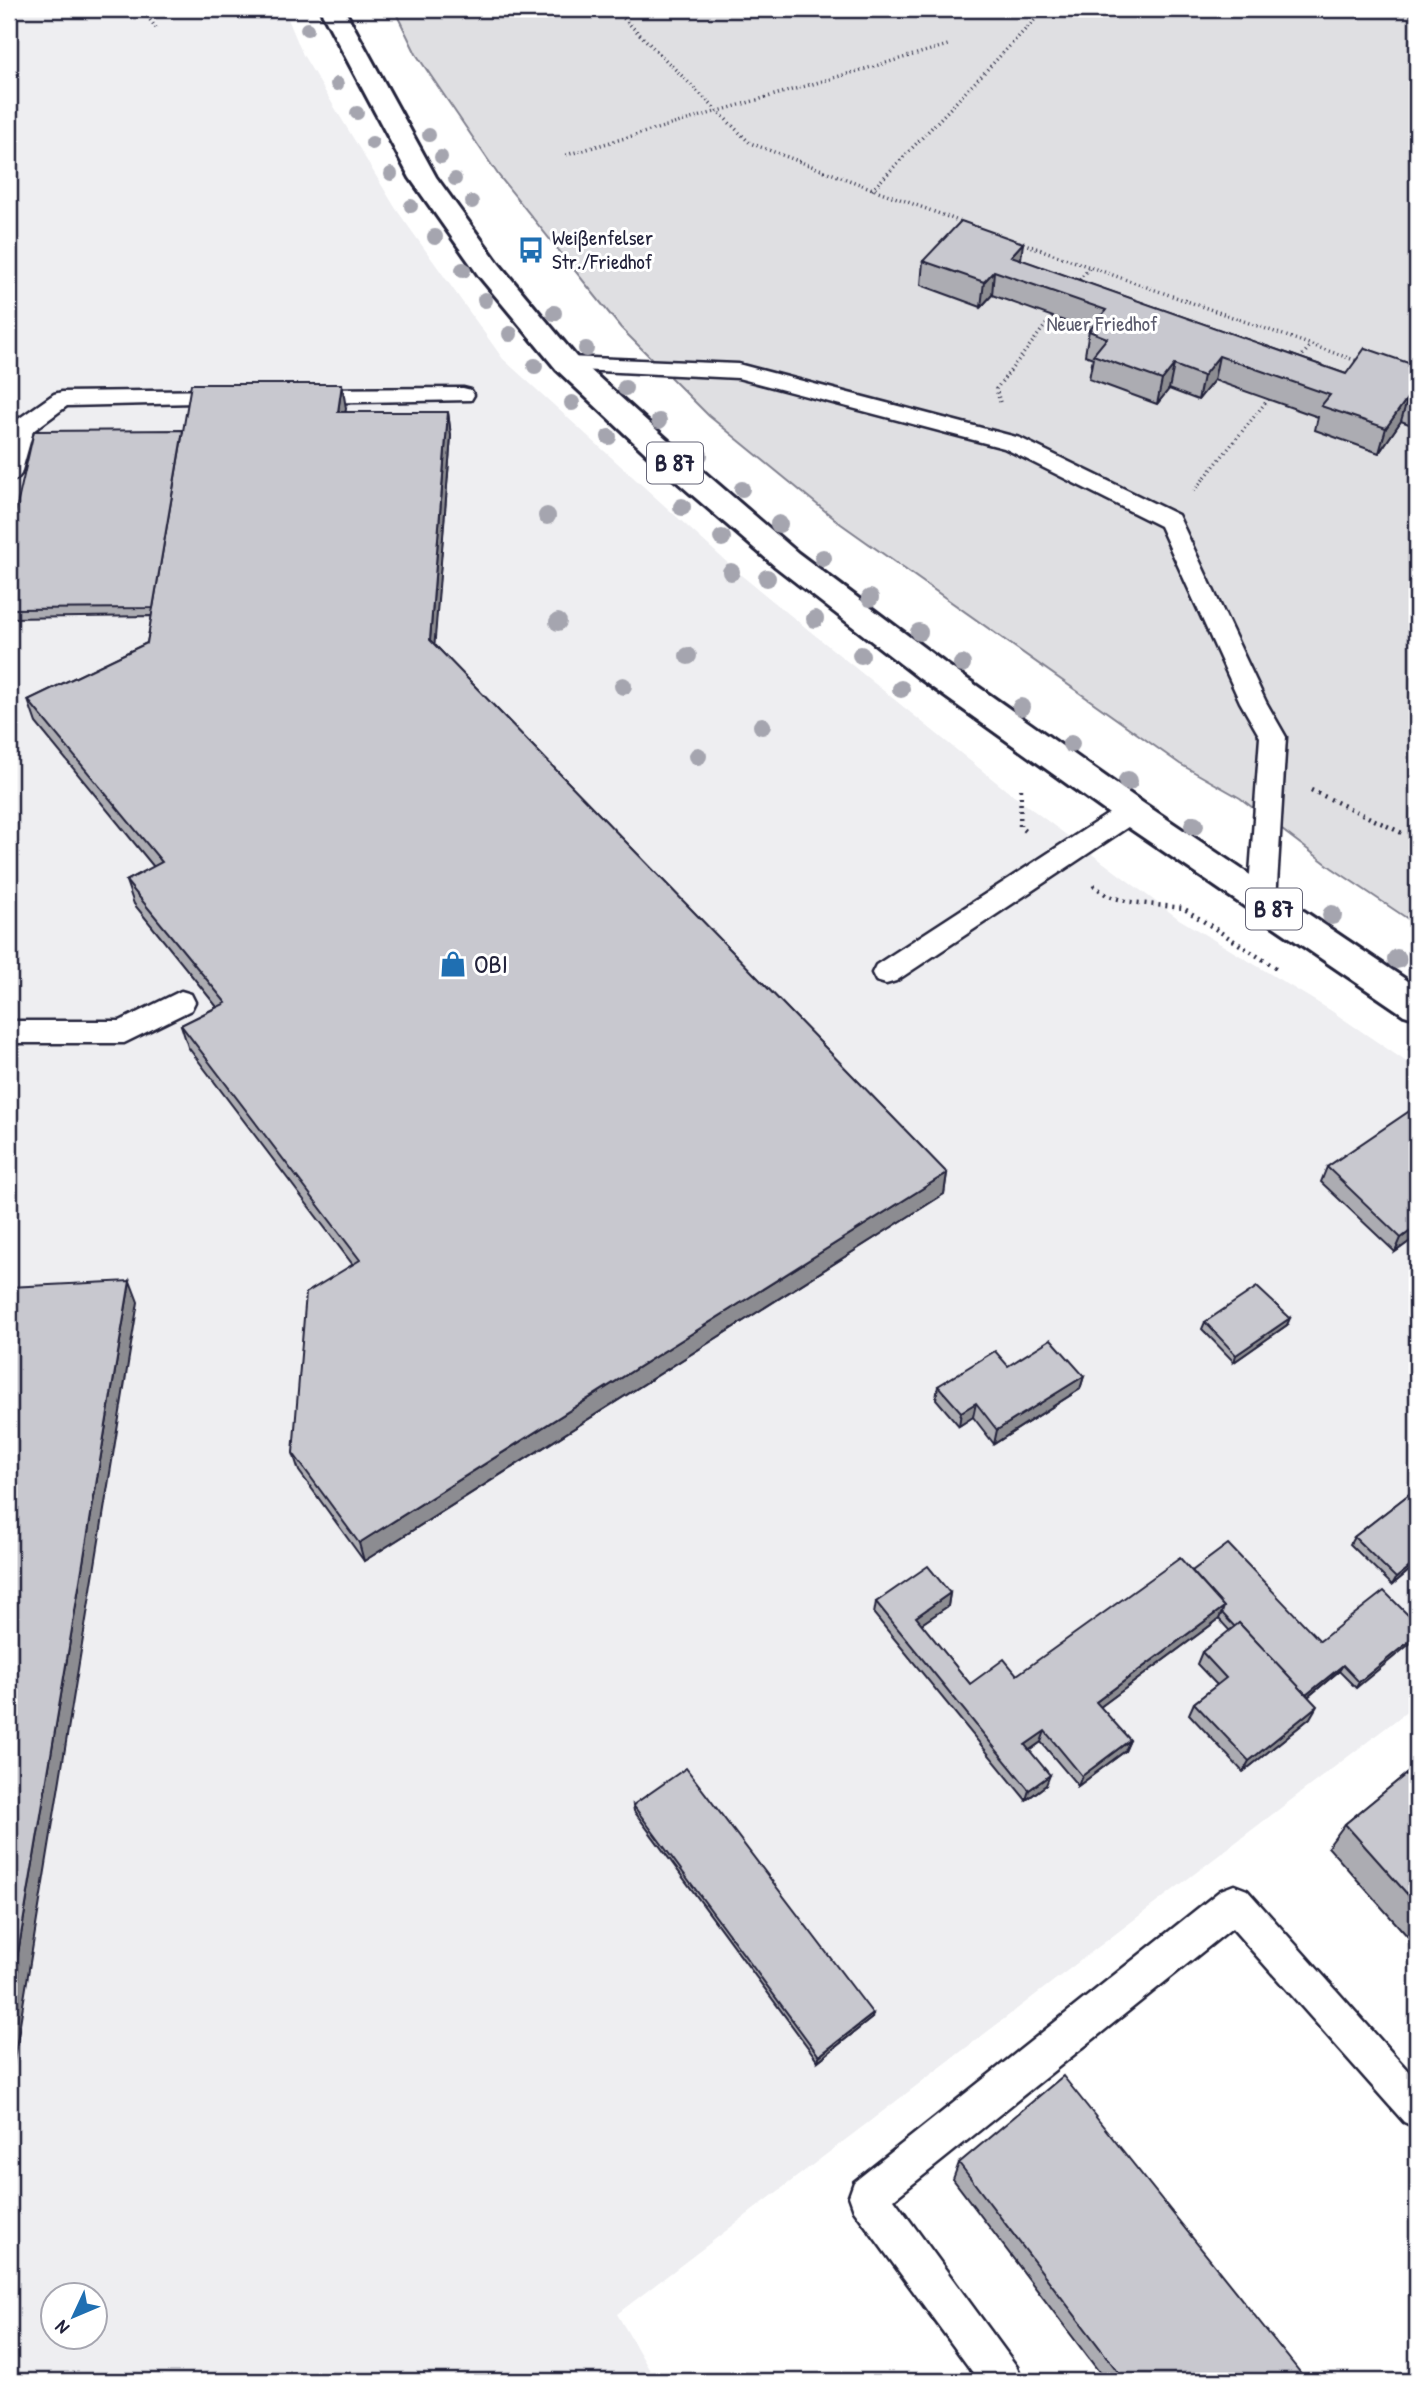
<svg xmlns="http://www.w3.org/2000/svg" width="1426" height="2390" font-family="'Patrick Hand',sans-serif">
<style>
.built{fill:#eeeef1;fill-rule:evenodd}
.green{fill:#dfdfe2;stroke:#80808e;stroke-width:2}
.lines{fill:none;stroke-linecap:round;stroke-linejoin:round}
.lane-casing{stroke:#22223b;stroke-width:5}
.primary-casing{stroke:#22223b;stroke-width:6}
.path-far1{stroke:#22223b;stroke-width:3.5;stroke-dasharray:1 3.5;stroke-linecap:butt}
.path{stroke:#22223b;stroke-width:4.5;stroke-dasharray:2 5;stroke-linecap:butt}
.lane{fill:#fff;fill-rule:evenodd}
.primary{fill:#fff;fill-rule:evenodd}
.tree{fill:#a5a5af}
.wall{fill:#acacb2;stroke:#22223b;stroke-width:2}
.shaded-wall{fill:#8c8c91;stroke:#22223b;stroke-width:2}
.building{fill:#c8c8cf;stroke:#22223b;stroke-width:2}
.labels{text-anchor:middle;stroke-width:6;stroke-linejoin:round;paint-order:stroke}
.far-poi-label{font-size:21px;fill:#22223b;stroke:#fff;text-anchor:start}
.far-park-label{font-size:21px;fill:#5b5b6d;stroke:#fff}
.shield{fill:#fff;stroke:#646476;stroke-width:2}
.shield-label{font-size:24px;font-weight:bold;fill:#22223b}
.poi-label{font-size:26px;fill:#22223b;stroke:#fff;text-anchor:start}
</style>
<rect width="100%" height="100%" fill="#fff"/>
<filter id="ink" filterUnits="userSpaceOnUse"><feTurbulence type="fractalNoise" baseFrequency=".0143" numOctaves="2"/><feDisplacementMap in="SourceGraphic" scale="14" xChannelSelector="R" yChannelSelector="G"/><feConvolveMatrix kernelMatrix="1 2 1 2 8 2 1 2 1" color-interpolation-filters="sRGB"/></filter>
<g filter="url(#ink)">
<!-- built -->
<path class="built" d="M9,9H284L303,55L396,209L503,359L742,576L1006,790L1179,919L1330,1010L1417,1069V1704L617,2314L656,2381H9ZM52,2296H94V2338H52Z"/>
<!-- green -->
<polygon class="green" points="394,9 1417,9 1417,925 1332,868 1240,798 1180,764 841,524 709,416 621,328 499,176 416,54"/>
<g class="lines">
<!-- lane casing -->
<g class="lane-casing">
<g id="lane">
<polygon points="567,357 738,364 1020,438 1178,515 1266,702 1286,737 1276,901 1272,908 1262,911 1252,908 1248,901 1260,737 1240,702 1160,526 1004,448 738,378 559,369 556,364 559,359"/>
<polygon points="463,388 471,390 474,395 471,400 304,403 296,401 293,396 296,391 304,389"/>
<polygon points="230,390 238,392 241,397 238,402 67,406 33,431 21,474 17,479 9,482 11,427 14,422 54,394 62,392"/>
<polygon points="1131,802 1140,805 1144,812 1140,819 896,981 886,984 876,981 872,973 876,965 1122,805"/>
<polygon points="181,991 191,994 195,1002 191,1010 124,1043 9,1043 9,1021 120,1021"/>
<polygon points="1234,1885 1247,1890 1417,2081 1417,2128 1404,2122 1232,1928 894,2199 1017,2367 1023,2381 979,2381 854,2210 849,2196 854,2182 1221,1890"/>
</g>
</g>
<!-- primary casing -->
<g class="primary-casing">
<polygon id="primary" points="320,9 344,9 436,177 499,264 577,358 690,460 798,553 943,662 1143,803 1417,987 1417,1019 1404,1015 1119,821 919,678 776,567 668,474 557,370 479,276 410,178"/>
</g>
<!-- path-far1 -->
<g class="path-far1">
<polyline points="142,9 156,28"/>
<polyline points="614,9 750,143 964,223"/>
<polyline points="1388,9 1417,18"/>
<polyline points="566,155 948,45"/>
<polyline points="872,190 1045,9"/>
<polyline points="1019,242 1360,362"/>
<polyline points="1077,283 1090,267"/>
<polyline points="1297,362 1311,345"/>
<polyline points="1000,402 996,389 1055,313"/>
<polyline points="1194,491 1270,397"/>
</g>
<!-- path -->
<g class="path">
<polyline points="1021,789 1020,827 1026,832"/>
<polyline points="1311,790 1402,833"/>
<polyline points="1093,885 1108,896 1130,902 1183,908 1276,968"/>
<polyline points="1409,1048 1417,1054"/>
</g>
<!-- lane -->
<use href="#lane" class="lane"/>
<!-- primary -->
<use href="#primary" class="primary"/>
</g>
<!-- trees -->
<g class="tree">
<circle cx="307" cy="29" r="7"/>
<circle cx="337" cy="84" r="7"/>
<circle cx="357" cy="113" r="7"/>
<circle cx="429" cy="135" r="7"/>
<circle cx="372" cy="143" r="7"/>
<circle cx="441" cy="157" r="7"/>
<circle cx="391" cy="174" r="7"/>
<circle cx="455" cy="179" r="7"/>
<circle cx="472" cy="202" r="7"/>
<circle cx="411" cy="206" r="7"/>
<circle cx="435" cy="237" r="8"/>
<circle cx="463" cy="270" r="8"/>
<circle cx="485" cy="300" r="8"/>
<circle cx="554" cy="313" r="8"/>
<circle cx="510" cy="334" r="8"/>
<circle cx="586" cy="349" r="8"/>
<circle cx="535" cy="366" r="8"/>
<circle cx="625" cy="388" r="8"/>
<circle cx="572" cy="403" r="8"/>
<circle cx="659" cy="421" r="8"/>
<circle cx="609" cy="437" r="8"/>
<circle cx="700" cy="455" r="8"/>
<circle cx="742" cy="489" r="8"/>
<circle cx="682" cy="507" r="9"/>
<circle cx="547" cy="516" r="9"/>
<circle cx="779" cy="524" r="9"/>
<circle cx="722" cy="538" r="9"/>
<circle cx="823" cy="558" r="9"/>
<circle cx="731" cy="572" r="9"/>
<circle cx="767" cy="578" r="9"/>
<circle cx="870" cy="598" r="9"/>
<circle cx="815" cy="619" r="9"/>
<circle cx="558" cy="622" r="9"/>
<circle cx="919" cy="632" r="9"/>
<circle cx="861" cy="655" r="9"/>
<circle cx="688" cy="656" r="9"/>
<circle cx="962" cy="664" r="9"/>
<circle cx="623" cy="686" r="9"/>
<circle cx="901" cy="689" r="9"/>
<circle cx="1021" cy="707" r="9"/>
<circle cx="762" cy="726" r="9"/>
<circle cx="1071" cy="744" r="9"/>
<circle cx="698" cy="756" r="9"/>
<circle cx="1128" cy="781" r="10"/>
<circle cx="1194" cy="825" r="10"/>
<circle cx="1332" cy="915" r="10"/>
<circle cx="1397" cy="959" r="10"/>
</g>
<!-- wall -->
<g class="wall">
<polygon points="1021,260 1346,374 1417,366 1417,427 1401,421 1379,453 1315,430 1318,417 1214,380 1198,400 1169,389 1157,404 1089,379 1093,358 1085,355 1089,330 992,295 981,307 921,285 923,261"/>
<polygon points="346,408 345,412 448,412 451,436 434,644 947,1173 944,1194 364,1561 299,1471 293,1453 353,1265 188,1047 181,1025 217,1007 134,904 126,881 154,867 36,723 28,700 147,643 152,616 9,618 9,541 183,430"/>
<polygon points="1327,1167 1417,1236 1395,1252 1321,1182"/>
<polygon points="1205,1322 1287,1325 1234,1362 1202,1329"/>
<polygon points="1008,1366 1084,1376 1080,1389 994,1444 973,1417 959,1426 936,1399 938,1386"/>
<polygon points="1417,1488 1417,1564 1392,1585 1350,1544 1354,1537"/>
<polygon points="1192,1571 1320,1641 1417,1624 1356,1688 1339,1671 1308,1697 1310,1718 1243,1772 1189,1714 1194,1703 1217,1685 1197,1664 1202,1652 1230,1631 1219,1619 1100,1707 1130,1740 1125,1751 1078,1786 1041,1742 1029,1751 1046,1785 1026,1800 874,1614 876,1602 950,1593 948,1606 921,1624 970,1684 1017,1675"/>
<polygon points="1417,1765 1417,1947 1328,1847 1345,1824"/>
<polygon points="633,1805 872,2018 818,2061 634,1811"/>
<polygon points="959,2163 1307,2381 1106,2381 953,2179"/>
</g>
<!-- shaded-wall -->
<g class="shaded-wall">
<polygon points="1023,243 1020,267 1011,256"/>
<polygon points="994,271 992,295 981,307 984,282"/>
<polygon points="1219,356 1214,380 1198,400 1203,376"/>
<polygon points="1174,365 1169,389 1157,404 1162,380"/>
<polygon points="342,384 346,408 341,437 338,412"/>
<polygon points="1408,397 1401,421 1379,453 1386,428"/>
<polygon points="448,412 451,436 433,663 430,640"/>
<polygon points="947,1173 944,1194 364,1561 359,1543"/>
<polygon points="1417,1226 1417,1236 1395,1252 1401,1238"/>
<polygon points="130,1281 138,1302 9,2091 9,2007"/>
<polygon points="1290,1318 1287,1325 1234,1362 1236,1355"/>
<polygon points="1084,1376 1080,1389 994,1444 997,1430"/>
<polygon points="976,1403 973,1417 959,1426 961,1412"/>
<polygon points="1417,1561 1417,1564 1392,1585 1396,1578"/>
<polygon points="950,1593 948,1606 914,1629 916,1617"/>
<polygon points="1224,1607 1219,1619 1092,1713 1096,1702"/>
<polygon points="1417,1635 1417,1638 1356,1688 1359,1682"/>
<polygon points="1343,1665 1339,1671 1298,1705 1301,1699"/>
<polygon points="1317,1706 1310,1718 1243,1772 1249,1761"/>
<polygon points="1045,1731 1041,1742 1021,1756 1025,1745"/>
<polygon points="1130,1740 1125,1751 1078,1786 1082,1776"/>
<polygon points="1050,1775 1046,1785 1026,1800 1029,1790"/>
<polygon points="873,2014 872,2018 818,2061 819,2056"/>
</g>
<!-- building -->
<g class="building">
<polygon points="961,221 1023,243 1011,256 1346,374 1365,348 1417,366 1417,400 1408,397 1386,428 1321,406 1330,395 1219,356 1203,376 1174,365 1162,380 1093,355 1107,338 1089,331 1106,310 994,271 984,282 923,261"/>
<polygon points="191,384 342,384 338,412 448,412 430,640 947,1173 359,1543 293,1453 306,1293 360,1260 181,1025 226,1003 126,881 162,862 28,700 147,643"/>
<polygon points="183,430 153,608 9,609 9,541 34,431"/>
<polygon points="1417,1106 1417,1226 1401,1238 1327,1167"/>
<polygon points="130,1281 9,2007 9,1287"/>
<polygon points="1257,1287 1290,1318 1236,1355 1205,1322"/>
<polygon points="1051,1339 1084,1376 997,1430 976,1403 961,1412 938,1386 995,1351 1008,1366"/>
<polygon points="1417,1488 1417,1561 1396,1578 1354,1537"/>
<polygon points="1228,1544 1320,1641 1384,1591 1417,1624 1417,1635 1359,1682 1343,1665 1306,1695 1239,1623 1235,1627 1222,1613 1224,1607 1192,1571"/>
<polygon points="1180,1558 1224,1607 1096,1702 1130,1740 1082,1776 1045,1731 1025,1745 1050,1775 1029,1790 876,1602 928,1566 950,1593 916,1617 970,1684 1004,1659 1017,1675"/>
<polygon points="1239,1623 1317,1706 1249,1761 1194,1703 1226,1678 1202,1652"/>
<polygon points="1417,1765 1417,1905 1345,1824"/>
<polygon points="686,1768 873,2014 819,2056 633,1805"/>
<polygon points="1063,2076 1307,2381 1125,2381 959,2163"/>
</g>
</g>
<!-- icons -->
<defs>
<g id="bus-bare" transform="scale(2.1)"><path d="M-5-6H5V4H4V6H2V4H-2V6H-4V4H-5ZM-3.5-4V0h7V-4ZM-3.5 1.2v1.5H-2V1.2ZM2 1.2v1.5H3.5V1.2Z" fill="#1f6fb2" stroke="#fff" stroke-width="2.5" paint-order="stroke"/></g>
<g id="shop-bare" transform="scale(2.1)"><path d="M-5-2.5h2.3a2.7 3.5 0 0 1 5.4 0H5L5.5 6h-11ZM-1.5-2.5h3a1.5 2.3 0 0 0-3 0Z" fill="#1f6fb2" stroke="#fff" stroke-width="2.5" paint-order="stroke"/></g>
</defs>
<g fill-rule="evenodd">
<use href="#bus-bare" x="531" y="250"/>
<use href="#shop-bare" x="453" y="964"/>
</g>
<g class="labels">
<!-- far-poi labels -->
<g class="far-poi-label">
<text x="552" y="245">Weißenfelser<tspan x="552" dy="24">Str./Friedhof</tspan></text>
</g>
<!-- far-park labels -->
<g class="far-park-label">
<text x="1102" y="331">Neuer Friedhof</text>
</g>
<!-- shield labels -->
<g class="shield">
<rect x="647" y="442.5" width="56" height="41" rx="5"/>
<rect x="1246" y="888.5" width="56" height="41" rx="5"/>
</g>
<g class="shield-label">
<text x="675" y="471">B 87</text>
<text x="1274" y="917">B 87</text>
</g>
<!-- poi labels -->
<g class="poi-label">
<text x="474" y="973">OBI</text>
</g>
</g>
<!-- margin -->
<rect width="1426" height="2390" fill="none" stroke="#fff" stroke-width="35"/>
<rect x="18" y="18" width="1391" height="2355" fill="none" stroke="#22223b" stroke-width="2.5" filter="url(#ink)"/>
<!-- north arrow -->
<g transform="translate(74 2316) rotate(226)"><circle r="33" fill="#ffffff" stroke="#a7a7b1" stroke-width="2"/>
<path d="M0-5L12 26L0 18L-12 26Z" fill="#1f6fb2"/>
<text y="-10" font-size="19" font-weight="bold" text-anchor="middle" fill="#22223b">N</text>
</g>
</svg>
